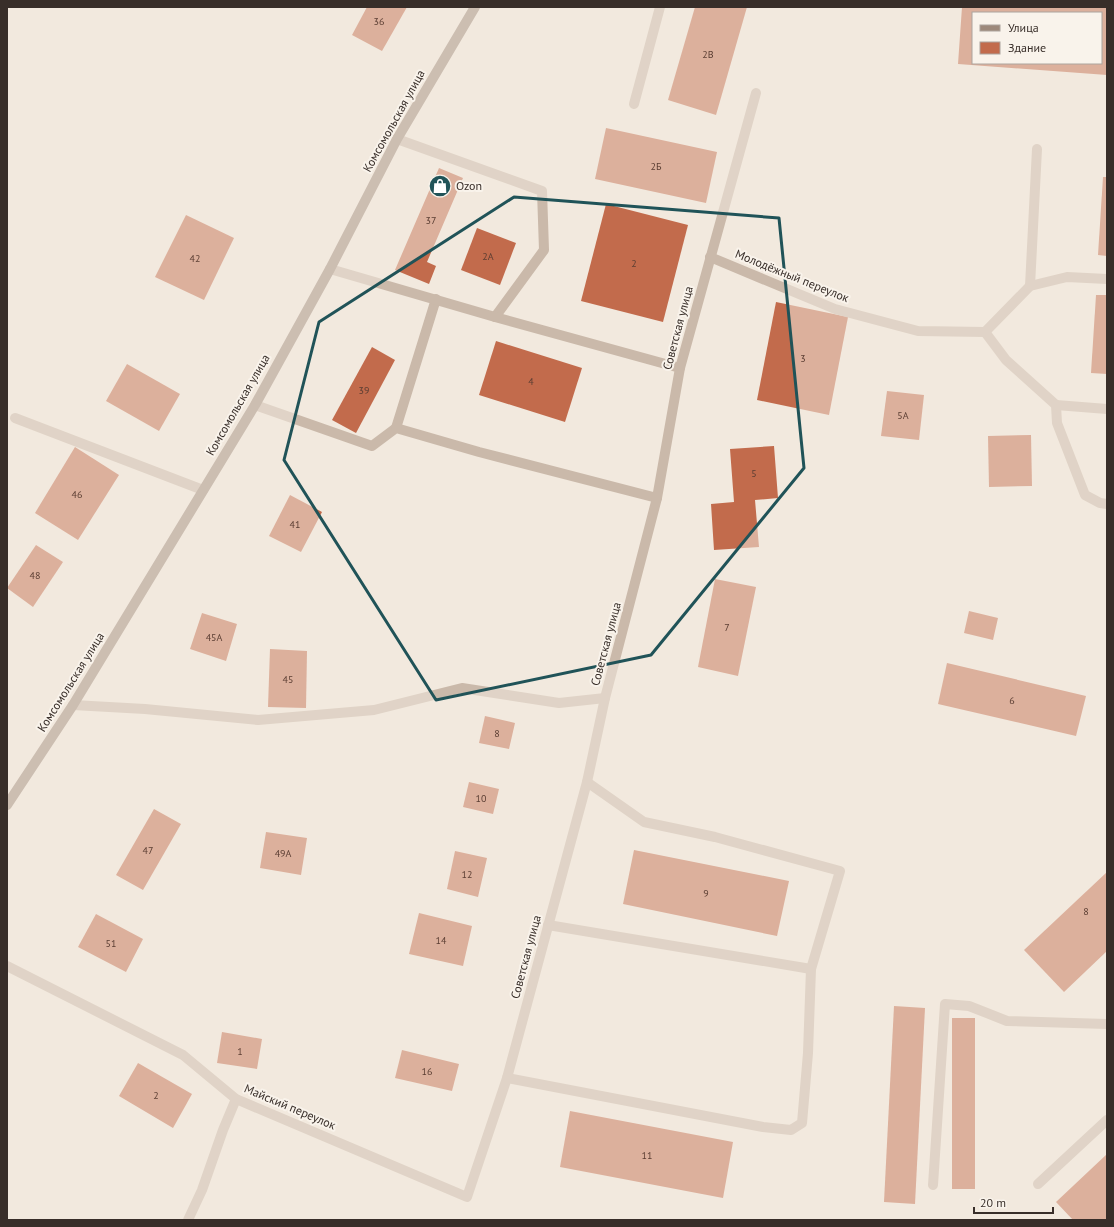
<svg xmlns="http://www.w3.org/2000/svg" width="1114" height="1227" font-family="'PT Sans',sans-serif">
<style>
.building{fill:#c26b4c;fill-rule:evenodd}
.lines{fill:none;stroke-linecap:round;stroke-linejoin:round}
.lane{stroke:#cab9aa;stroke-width:10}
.street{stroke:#cab9aa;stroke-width:10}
.secondary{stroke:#9d897b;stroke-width:10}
.marked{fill:none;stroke:#205358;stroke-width:3;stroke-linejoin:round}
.labels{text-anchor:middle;stroke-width:4;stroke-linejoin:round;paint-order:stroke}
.number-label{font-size:10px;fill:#5a3d32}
.street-label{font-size:12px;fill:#382e29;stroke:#f9f3eb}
.poi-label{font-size:12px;fill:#382e29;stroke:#f9f3eb;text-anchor:start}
</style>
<rect width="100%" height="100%" fill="#f2e9de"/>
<!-- building -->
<g class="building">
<polygon points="367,7 407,7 382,51 352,35"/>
<polygon points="695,7 747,7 716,115 668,100"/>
<path d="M962,7H1107V75L958,64ZM973,13H1101V63H973Z"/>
<polygon points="606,128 717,152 706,203 595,179"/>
<polygon points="439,168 463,178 427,262 436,266 429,284 395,270"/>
<polygon points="1103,177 1107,177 1107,256 1098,255"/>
<polygon points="606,204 688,225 663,322 581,301"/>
<polygon points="186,215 234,238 204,300 155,277"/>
<polygon points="477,228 516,243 500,285 461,270"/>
<polygon points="1096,295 1107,295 1107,374 1091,373"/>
<polygon points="776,302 848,317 829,415 757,400"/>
<polygon points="496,341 582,368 565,422 479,395"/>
<polygon points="372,347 395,360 356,433 332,420"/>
<polygon points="127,364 180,394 159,431 106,401"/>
<polygon points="887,391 924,395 919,440 881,436"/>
<polygon points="1031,435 1032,486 989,487 988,436"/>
<polygon points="774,446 778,498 755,500 759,547 714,550 711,504 734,502 730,449"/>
<polygon points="75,447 119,475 78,540 35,513"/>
<polygon points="290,495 322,512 301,552 269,536"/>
<polygon points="36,545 63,562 33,607 7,588"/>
<polygon points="715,579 756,587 738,676 698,667"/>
<polygon points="969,611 998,618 993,640 964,633"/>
<polygon points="202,613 237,624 226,661 190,649"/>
<polygon points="270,649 307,651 306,708 268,707"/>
<polygon points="947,663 1086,696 1076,736 938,704"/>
<polygon points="485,716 515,723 509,749 479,743"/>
<polygon points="469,782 499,789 493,814 463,807"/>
<polygon points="154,809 181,824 143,890 116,875"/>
<polygon points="266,832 307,838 301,875 260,868"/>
<polygon points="634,850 789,881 777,936 623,904"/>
<polygon points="455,851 487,858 478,897 447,889"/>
<polygon points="1107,872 1107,951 1064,992 1024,950"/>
<polygon points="419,913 472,926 463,966 409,954"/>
<polygon points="96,914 143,939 126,972 78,947"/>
<polygon points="894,1006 925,1008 915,1204 884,1202"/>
<rect x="952" y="1018" width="23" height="171"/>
<polygon points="222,1032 262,1039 257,1069 217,1063"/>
<polygon points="402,1050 459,1064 452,1091 395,1078"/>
<polygon points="138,1063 192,1094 173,1128 119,1096"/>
<polygon points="570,1111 733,1142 723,1198 560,1167"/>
<polygon points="1107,1154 1107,1220 1073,1220 1056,1202"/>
</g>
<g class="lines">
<!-- lane -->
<g class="lane">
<polyline points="634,104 660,7"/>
<polyline points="397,139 542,191 544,250 495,317"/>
<polyline points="1030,286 1037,149"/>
<polyline points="985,332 1006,360 1056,405 1057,423 1085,495 1100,503 1107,504"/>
<polyline points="255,405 372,446 396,428 479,452 657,498"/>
<polyline points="1056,405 1107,409"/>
<polyline points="15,418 203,490"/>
<polyline points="396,428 436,299"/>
<polyline points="73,705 145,709 258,720 374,710 462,688 559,703 605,698"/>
<polyline points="548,925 811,969"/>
<polyline points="507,1078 763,1127 791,1130 802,1123 808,1053 811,969 840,871 715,837 644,822 587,782"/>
<polyline points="1038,1184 1107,1120"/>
<polyline points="933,1185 945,1004 969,1006 1007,1021 1107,1024"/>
<polyline points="188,1220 202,1190 223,1130 236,1099"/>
</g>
<!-- street -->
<g class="street">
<polyline points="710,257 835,309 918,331 985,332 1030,286 1067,277 1107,279"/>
<polyline points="330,269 495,317 680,368"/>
<polyline points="7,966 183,1055 236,1099 467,1197 507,1078 587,782 605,698 657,498 680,368 756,93"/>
</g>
<!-- secondary -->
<polyline class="secondary" points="7,805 73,705 255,405 330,269 397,139 475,7"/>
</g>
<!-- marked area -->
<path d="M0 0H1114V1227H0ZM514,197L779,218L804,468L651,655L436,700L284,460L319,322Z" fill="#f2e9de" fill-opacity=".55" fill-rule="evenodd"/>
<path class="marked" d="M514,197L779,218L804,468L651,655L436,700L284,460L319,322Z"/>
<!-- icons -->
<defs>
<g id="shop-disc" transform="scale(1.15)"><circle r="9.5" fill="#205358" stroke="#f9f3eb"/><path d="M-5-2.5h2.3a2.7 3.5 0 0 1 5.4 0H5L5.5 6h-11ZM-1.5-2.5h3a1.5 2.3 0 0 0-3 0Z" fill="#fff"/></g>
</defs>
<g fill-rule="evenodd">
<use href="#shop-disc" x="440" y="186"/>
</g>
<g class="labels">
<!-- number labels -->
<g class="number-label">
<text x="379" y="25">36</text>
<text x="708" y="58">2В</text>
<text x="656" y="170">2Б</text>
<text x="431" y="224">37</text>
<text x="488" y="260">2А</text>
<text x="195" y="262">42</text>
<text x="634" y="267">2</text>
<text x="803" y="362">3</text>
<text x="531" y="385">4</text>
<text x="364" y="394">39</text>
<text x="903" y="419">5А</text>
<text x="754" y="477">5</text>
<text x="77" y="498">46</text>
<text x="295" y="528">41</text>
<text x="35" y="579">48</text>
<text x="727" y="631">7</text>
<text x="214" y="641">45А</text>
<text x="288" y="683">45</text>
<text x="1012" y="704">6</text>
<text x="497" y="737">8</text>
<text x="481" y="802">10</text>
<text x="148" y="854">47</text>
<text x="283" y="857">49А</text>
<text x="467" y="878">12</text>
<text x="706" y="897">9</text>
<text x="1086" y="915">8</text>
<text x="441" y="944">14</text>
<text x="111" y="947">51</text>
<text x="240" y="1055">1</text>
<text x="427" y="1075">16</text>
<text x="156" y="1099">2</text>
<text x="647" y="1159">11</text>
</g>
<!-- street labels -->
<g class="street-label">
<text transform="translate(394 121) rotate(-61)" y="4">Комсомольская улица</text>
<text transform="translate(792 276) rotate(22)" y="4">Молодёжный переулок</text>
<text transform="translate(678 328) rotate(-75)" y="4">Советская улица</text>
<text transform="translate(238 405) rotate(-60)" y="4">Комсомольская улица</text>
<text transform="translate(606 644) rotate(-75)" y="4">Советская улица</text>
<text transform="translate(71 682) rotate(-58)" y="4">Комсомольская улица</text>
<text transform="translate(526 957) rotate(-75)" y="4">Советская улица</text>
<text transform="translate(290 1107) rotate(23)" y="4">Майский переулок</text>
</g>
<!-- poi labels -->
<g class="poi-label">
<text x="456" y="190">Ozon</text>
</g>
</g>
<!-- border -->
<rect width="1114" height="1227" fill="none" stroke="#382e29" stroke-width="16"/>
<!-- legend -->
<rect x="972" y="12" width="130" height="52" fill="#f9f3eb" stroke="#aca49d"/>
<rect x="980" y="25" width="20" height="6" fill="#9d897b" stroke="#aca49d"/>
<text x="1008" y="32" font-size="12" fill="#382e29">Улица</text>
<rect x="980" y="42" width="20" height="12" fill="#c26b4c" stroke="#aca49d"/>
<text x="1008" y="52" font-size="12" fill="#382e29">Здание</text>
<!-- scale -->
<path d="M974 1207v6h79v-6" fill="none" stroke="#382e29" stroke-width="2"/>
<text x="980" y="1207" font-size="12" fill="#382e29" stroke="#f9f3eb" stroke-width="3" paint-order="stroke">20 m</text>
</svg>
